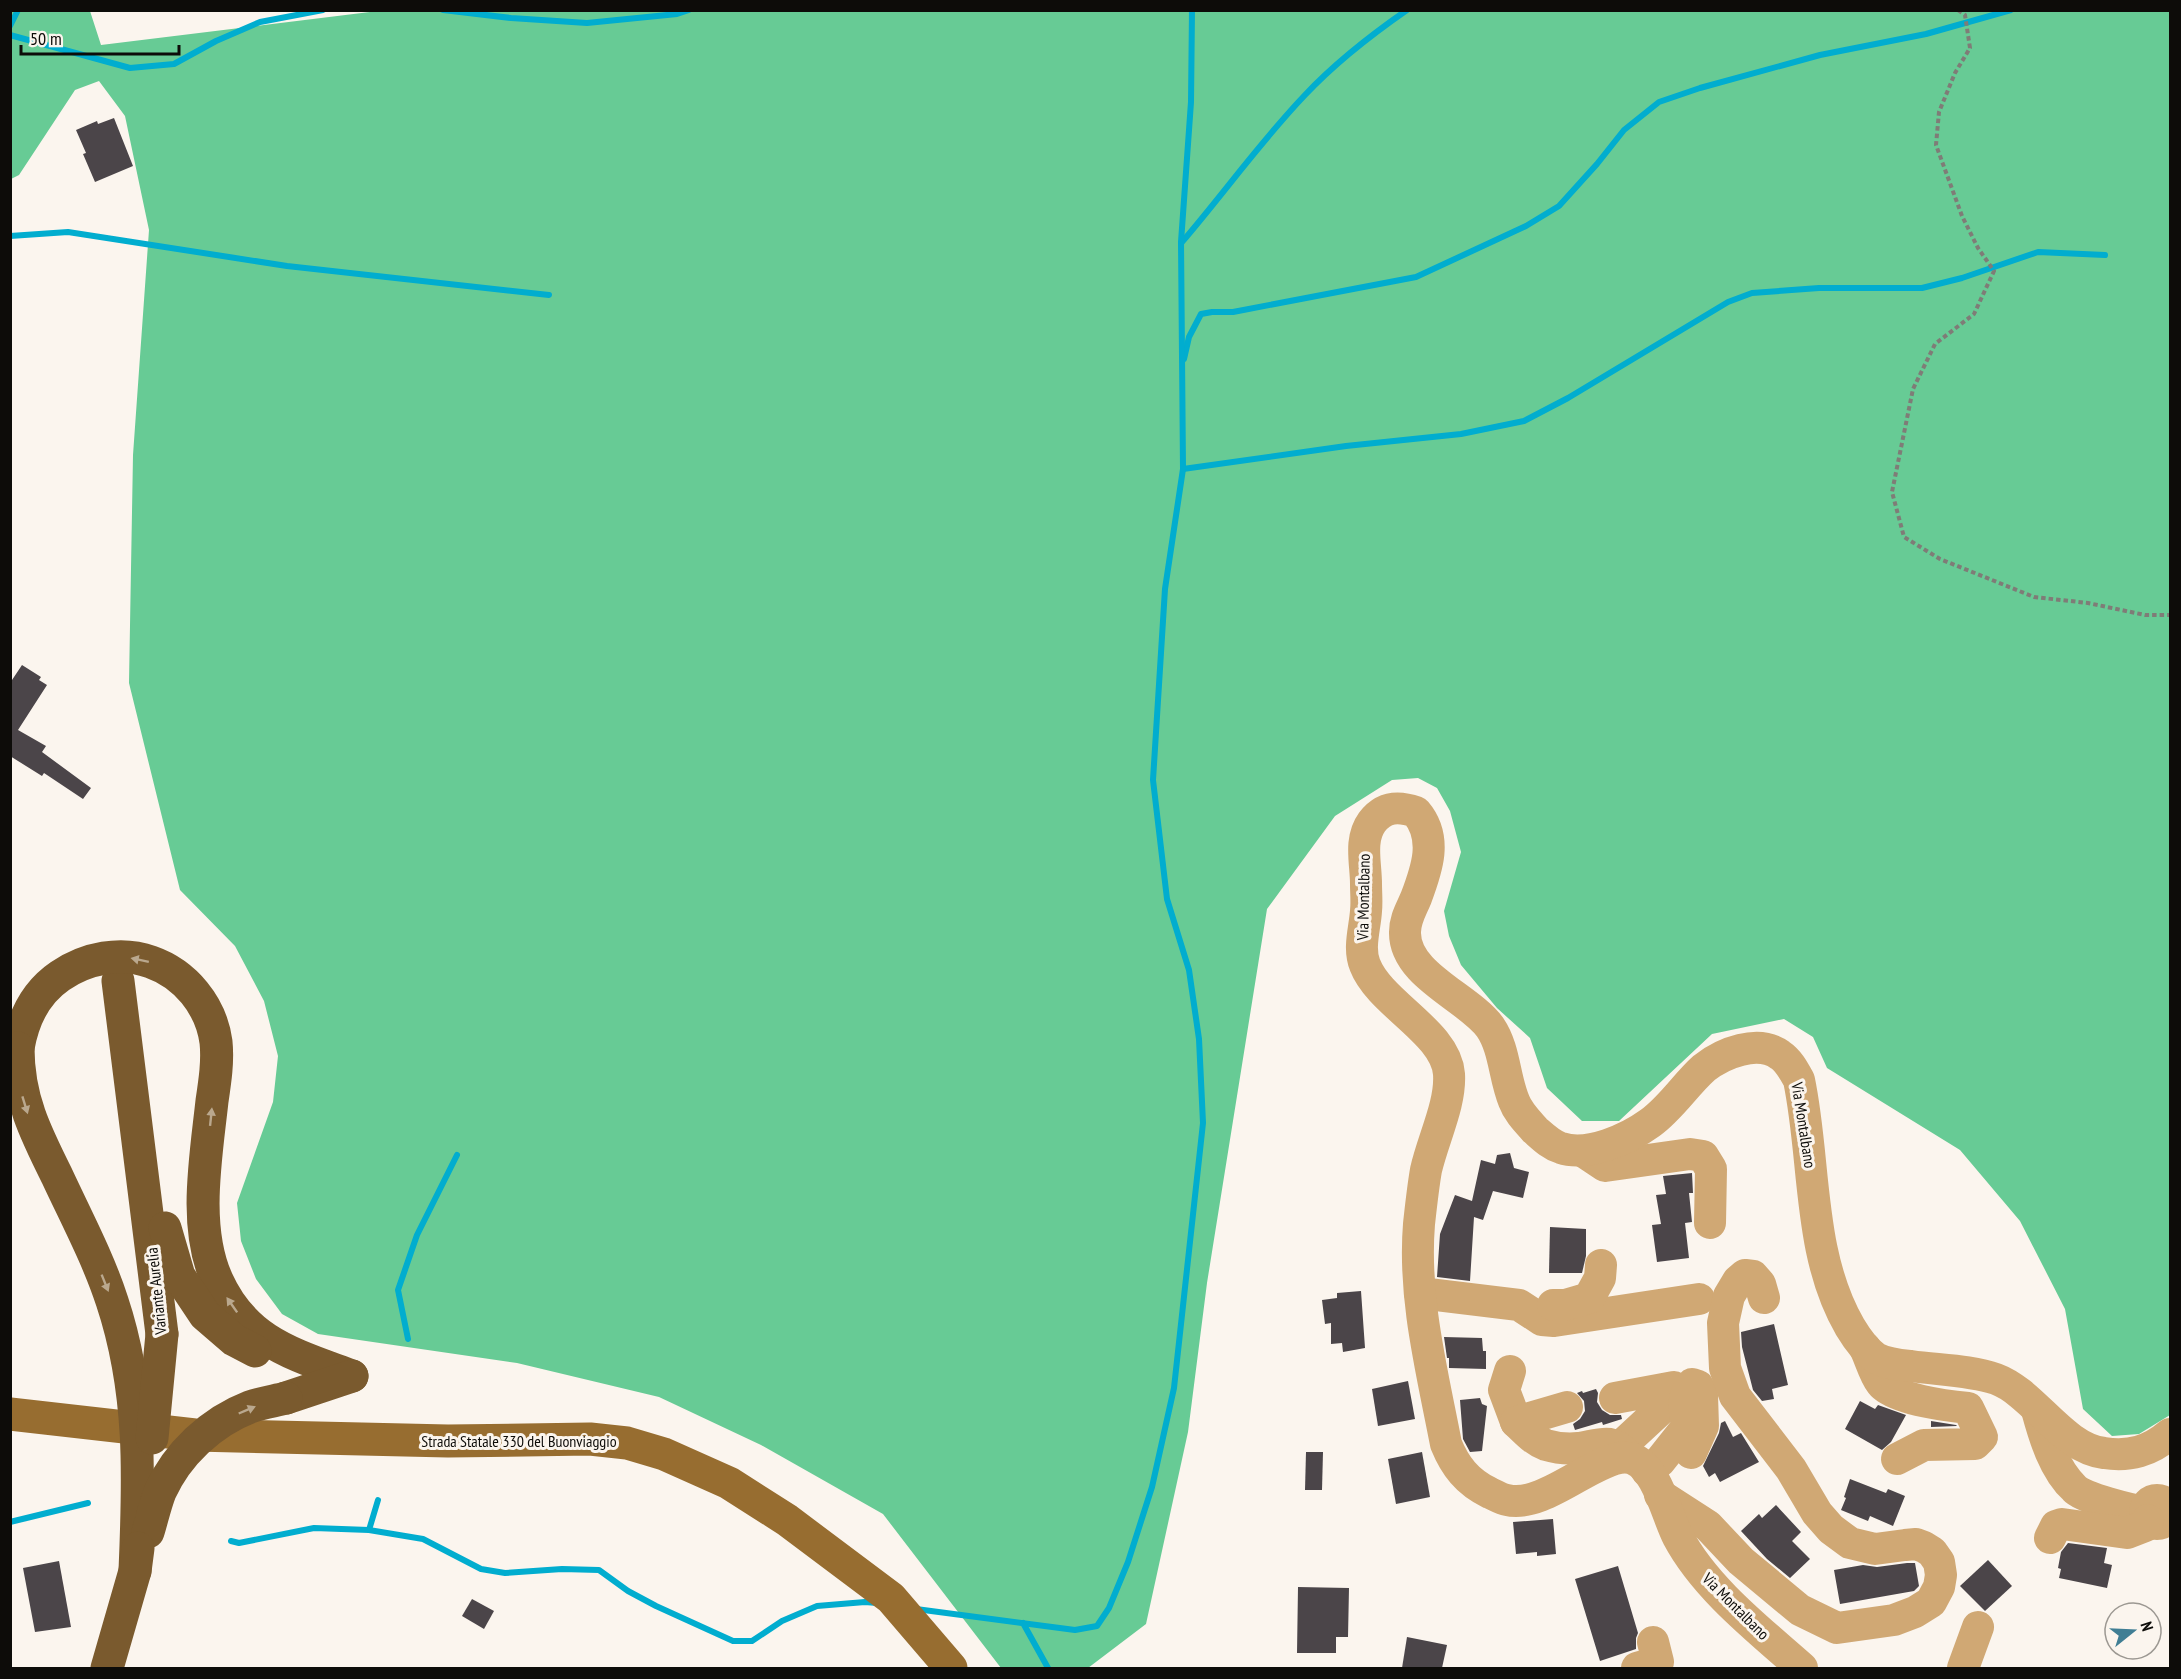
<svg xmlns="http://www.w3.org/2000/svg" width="2181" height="1679" font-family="'PT Sans Narrow',sans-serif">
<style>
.forest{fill:#67cb95}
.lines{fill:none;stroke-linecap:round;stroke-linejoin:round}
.stream{stroke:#01adcf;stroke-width:6}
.building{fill:#4b4549}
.path{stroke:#7f7c77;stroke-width:4;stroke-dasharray:4.5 3;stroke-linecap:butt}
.minor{stroke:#d0a874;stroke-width:32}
.major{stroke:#976d30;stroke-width:33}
.highway{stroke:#7a5a2e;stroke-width:33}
.highway-bridge{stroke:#7a5a2e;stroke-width:33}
.oneway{fill:#baa88e}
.labels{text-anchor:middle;stroke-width:6;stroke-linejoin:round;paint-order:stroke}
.street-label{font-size:16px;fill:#0d0c09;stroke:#fbf5ee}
</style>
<rect width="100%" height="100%" fill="#fbf5ee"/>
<!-- forest -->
<polygon class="forest" points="386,10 2170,11 2170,1415 2139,1434 2112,1436 2083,1409 2065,1309 2020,1221 1960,1150 1827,1068 1813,1037 1784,1019 1712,1034 1619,1121 1582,1121 1547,1088 1530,1038 1497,1008 1461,965 1449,936 1444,911 1461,852 1450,811 1437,788 1418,778 1392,780 1335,816 1267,909 1207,1283 1188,1432 1146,1624 1088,1668 1001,1668 883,1514 761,1445 659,1397 517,1363 318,1334 282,1314 256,1279 241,1241 237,1203 273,1102 278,1056 264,1001 235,946 180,890 129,683 133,455 149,230 125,116 99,81 75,90 19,175 11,179 11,11 90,11 101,45"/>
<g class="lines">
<!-- stream -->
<g class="stream">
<polyline points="443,10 511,18 587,23 677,14 689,10"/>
<polyline points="10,26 18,10"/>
<polyline points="10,35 130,68 174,64 216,41 260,22 323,10"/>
<polyline points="10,236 68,232 287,266 549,295"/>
<path d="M1182,242C1224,193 1261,141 1305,95C1335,63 1371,35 1407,10"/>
<polyline points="1184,359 1189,337 1201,314 1212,312 1233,312 1416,277 1526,226 1559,206 1597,164 1624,130 1659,102 1700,88 1820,55 1926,34 2011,10"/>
<polyline points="1183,469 1346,446 1461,434 1524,421 1568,398 1728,302 1752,293 1819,288 1922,288 1962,278 2038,252 2105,255"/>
<polyline points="408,1339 398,1290 417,1235 457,1155"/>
<polyline points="10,1522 88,1503"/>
<polyline points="369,1530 378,1500"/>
<polyline points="231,1541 239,1543 314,1528 369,1530 423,1539 481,1569 505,1573 562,1569 599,1570 628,1591 656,1606 733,1641 752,1641 782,1621 817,1606 865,1602 877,1603"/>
<polyline points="916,1609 1075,1630 1097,1626 1109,1608 1128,1562 1152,1487 1174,1388 1203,1123 1199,1039 1189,970 1167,899 1153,780 1165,589 1183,469 1181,242 1191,102 1192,10"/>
<polyline points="1023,1623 1048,1668"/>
</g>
</g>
<!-- building -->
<g class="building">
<polygon points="114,118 133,166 95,182 83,154 86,153 76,130 97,121 98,124"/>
<polygon points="22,665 41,677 39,680 47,685 18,730 46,746 42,752 91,788 83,799 44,773 42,776 10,756 10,683"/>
<polygon points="1510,1153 1514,1168 1529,1172 1523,1198 1493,1191 1483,1220 1474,1217 1470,1281 1437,1277 1440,1234 1455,1195 1472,1201 1481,1160 1495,1164 1497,1155"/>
<polygon points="1692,1173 1693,1193 1689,1193 1692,1222 1685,1223 1689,1258 1657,1262 1652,1225 1661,1224 1656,1195 1666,1194 1663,1176"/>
<polygon points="1550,1227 1586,1229 1586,1256 1582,1273 1549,1273"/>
<polygon points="1361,1291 1365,1348 1343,1352 1342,1343 1331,1344 1331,1323 1325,1324 1322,1300 1337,1298 1337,1293"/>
<polygon points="1774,1324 1788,1385 1772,1389 1774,1399 1762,1401 1753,1390 1742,1347 1741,1332"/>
<polygon points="1444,1337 1482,1338 1483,1351 1486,1351 1486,1369 1449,1368 1449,1358 1447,1358"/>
<polygon points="1408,1381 1415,1419 1378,1426 1372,1389"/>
<polygon points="1596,1389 1598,1393 1597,1402 1602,1410 1610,1415 1621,1415 1622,1419 1603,1425 1602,1422 1575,1430 1573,1424 1580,1419 1585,1411 1584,1401 1577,1393 1582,1391 1583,1393"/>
<polygon points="1480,1398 1482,1404 1487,1406 1482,1451 1470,1452 1463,1439 1460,1400"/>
<polygon points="1860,1401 1875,1409 1878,1405 1906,1415 1891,1442 1882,1450 1845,1429"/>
<polygon points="1725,1421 1733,1437 1741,1433 1759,1462 1720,1482 1715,1473 1709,1477 1703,1466 1719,1433 1721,1423"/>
<polygon points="1931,1421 1956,1425 1957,1426 1931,1427"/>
<polygon points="1306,1452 1323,1452 1322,1490 1305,1490"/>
<polygon points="1422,1452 1430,1497 1396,1504 1388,1459"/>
<polygon points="1850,1479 1886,1493 1888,1489 1905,1496 1893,1526 1870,1516 1868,1521 1841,1510 1846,1498 1844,1497"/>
<polygon points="1776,1505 1801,1532 1792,1541 1810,1559 1790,1578 1767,1559 1741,1531 1759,1514 1762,1518"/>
<polygon points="1553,1519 1556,1554 1537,1556 1537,1552 1516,1554 1513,1522"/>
<polygon points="2068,1543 2107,1548 2104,1563 2112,1565 2107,1588 2059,1578 2061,1569 2058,1568 2061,1552"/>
<polygon points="1988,1560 2012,1586 1985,1611 1960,1586"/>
<polygon points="59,1561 71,1627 35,1632 23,1568"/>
<polygon points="1907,1563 1915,1563 1919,1586 1914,1591 1840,1604 1834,1570 1863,1565 1877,1567"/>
<polygon points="1618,1566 1638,1633 1636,1638 1636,1649 1600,1661 1575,1579"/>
<polygon points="1298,1587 1349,1588 1348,1637 1336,1637 1336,1653 1297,1653"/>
<polygon points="472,1599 494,1611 484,1629 462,1616"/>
<polygon points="1407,1637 1447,1645 1442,1668 1402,1668"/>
</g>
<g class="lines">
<!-- path -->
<polyline class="path" points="1958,10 1965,15 1970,48 1955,73 1939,112 1936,145 1962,216 1978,248 1994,271 1974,314 1935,344 1913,389 1892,492 1904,537 1940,559 2034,597 2088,603 2145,615 2170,615"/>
<!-- minor -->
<g class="minor">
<polyline points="1584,1152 1605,1166 1690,1154 1703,1156 1711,1169 1710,1223"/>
<polyline points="1420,1293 1519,1305 1542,1320 1554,1321 1699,1299"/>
<polyline points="1553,1305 1565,1305 1589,1298 1600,1278 1601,1265"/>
<path d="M1865,1348C1870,1358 1874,1374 1881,1383C1893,1399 1948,1406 1968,1408L1982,1437L1975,1444L1924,1445L1897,1459"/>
<polyline points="1510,1371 1504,1390 1516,1422"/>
<polyline points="1615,1398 1674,1387 1660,1410 1620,1447"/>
<path d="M1567,1407L1516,1422C1525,1430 1534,1441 1546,1445C1556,1448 1570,1449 1579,1448C1599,1445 1612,1437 1627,1455"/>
<path d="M2037,1410C2044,1436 2054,1470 2075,1489C2083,1498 2132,1510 2146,1512"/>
<path d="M1647,1471L1660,1461L1687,1427C1685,1411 1681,1397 1692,1384L1698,1386L1702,1395L1703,1426L1691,1453"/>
<polyline points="1660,1495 1708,1526 1741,1561 1800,1610 1837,1628 1894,1620 1915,1612 1931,1602 1939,1587 1941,1575 1939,1562 1932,1552 1924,1547 1916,1544 1905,1545 1875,1549 1850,1543 1831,1529 1817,1513 1791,1469 1735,1396 1725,1368 1723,1323 1729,1296 1738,1281 1745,1275 1753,1276 1760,1284 1764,1298"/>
<circle cx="2157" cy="1512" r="12"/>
<polyline points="2050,1538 2056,1526 2062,1524 2127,1533 2145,1526 2148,1520"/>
<polyline points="1637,1668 1658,1662 1653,1642"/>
<path d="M1802,1668C1759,1630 1705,1588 1678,1537C1667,1516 1657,1468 1633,1459C1604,1447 1547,1510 1507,1500C1501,1499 1495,1495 1490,1493C1467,1482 1455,1466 1446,1444C1432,1371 1413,1298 1419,1224C1421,1206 1423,1187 1426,1170C1433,1139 1451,1104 1449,1074C1446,1032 1380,1004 1365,965C1358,948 1365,928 1366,911C1367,902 1366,893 1366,884C1366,863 1359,840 1372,822C1384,806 1399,806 1416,812C1438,838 1427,869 1416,898C1411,910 1405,919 1405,932C1404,975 1468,997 1490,1027C1505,1049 1504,1077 1514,1101C1518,1112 1527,1121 1535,1130C1543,1137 1551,1145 1561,1148C1588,1157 1628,1139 1650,1123C1671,1108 1685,1085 1704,1068C1723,1053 1758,1039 1780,1055C1789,1061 1794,1071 1799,1080C1816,1161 1807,1253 1850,1327C1856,1337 1866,1351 1876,1358C1887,1364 1900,1365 1911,1366C1939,1370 1970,1370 1996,1379C2034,1393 2062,1448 2104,1453C2130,1457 2150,1451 2170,1434"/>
<polyline points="1963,1668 1978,1627"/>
</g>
<!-- major -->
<polyline class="major" points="10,1414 195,1435 448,1441 590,1439 627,1443 664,1454 729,1483 787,1520 891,1598 951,1668"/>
<!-- highway -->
<g class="highway">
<polyline points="118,981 162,1334"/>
<path d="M18,1048C23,1019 35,993 60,976C86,958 121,951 151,962C185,974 211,1005 216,1042C218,1061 215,1081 212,1101C206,1157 193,1227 217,1280C245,1342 293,1354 352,1376"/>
<polyline points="165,1228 179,1276 205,1315 234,1340 255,1351"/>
<polyline points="286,1398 352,1376"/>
</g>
<!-- highway-bridge -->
<g class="highway-bridge">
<path d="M18,1048C18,1098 35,1132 57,1176C76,1217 98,1258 112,1301C142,1391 139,1478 135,1571"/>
<polyline points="152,1438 162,1334"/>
<path d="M148,1532C152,1519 155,1505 160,1492C177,1454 211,1422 250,1407C261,1403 274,1401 286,1398"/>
<polyline points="107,1668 135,1571 138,1548"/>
</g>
</g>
<!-- one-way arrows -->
<defs><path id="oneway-solid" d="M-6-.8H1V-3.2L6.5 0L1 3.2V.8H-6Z" transform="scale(1.5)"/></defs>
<g class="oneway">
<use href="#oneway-solid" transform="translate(140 960) rotate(-168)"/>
<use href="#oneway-solid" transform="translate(25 1105) rotate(73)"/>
<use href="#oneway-solid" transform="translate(211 1117) rotate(-84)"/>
<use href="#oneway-solid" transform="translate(105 1283) rotate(68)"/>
<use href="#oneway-solid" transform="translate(232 1305) rotate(-125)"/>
<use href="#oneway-solid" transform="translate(247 1410) rotate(-23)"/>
</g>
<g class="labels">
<!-- street labels -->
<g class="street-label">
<text transform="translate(1363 897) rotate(-89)" y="6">Via Montalbano</text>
<text transform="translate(1804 1125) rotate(81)" y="6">Via Montalbano</text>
<text transform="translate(156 1291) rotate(-96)" y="6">Variante Aurelia</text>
<text x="519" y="1447">Strada Statale 330 del Buonviaggio</text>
<text transform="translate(1736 1606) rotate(45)" y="6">Via Montalbano</text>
</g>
</g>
<!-- border -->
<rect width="2181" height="1679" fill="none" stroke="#0d0c09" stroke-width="24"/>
<!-- north arrow -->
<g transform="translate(2133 1631) rotate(72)"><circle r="28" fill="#fbf5ee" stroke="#9c9892" stroke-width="1.5"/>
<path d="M0-4.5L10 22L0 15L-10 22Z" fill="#407e94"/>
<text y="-9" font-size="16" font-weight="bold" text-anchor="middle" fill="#0d0c09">N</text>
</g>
<!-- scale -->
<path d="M21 45v9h158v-9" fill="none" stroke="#0d0c09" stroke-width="3"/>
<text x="30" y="45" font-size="18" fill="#0d0c09" stroke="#fbf5ee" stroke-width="4.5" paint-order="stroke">50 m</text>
</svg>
